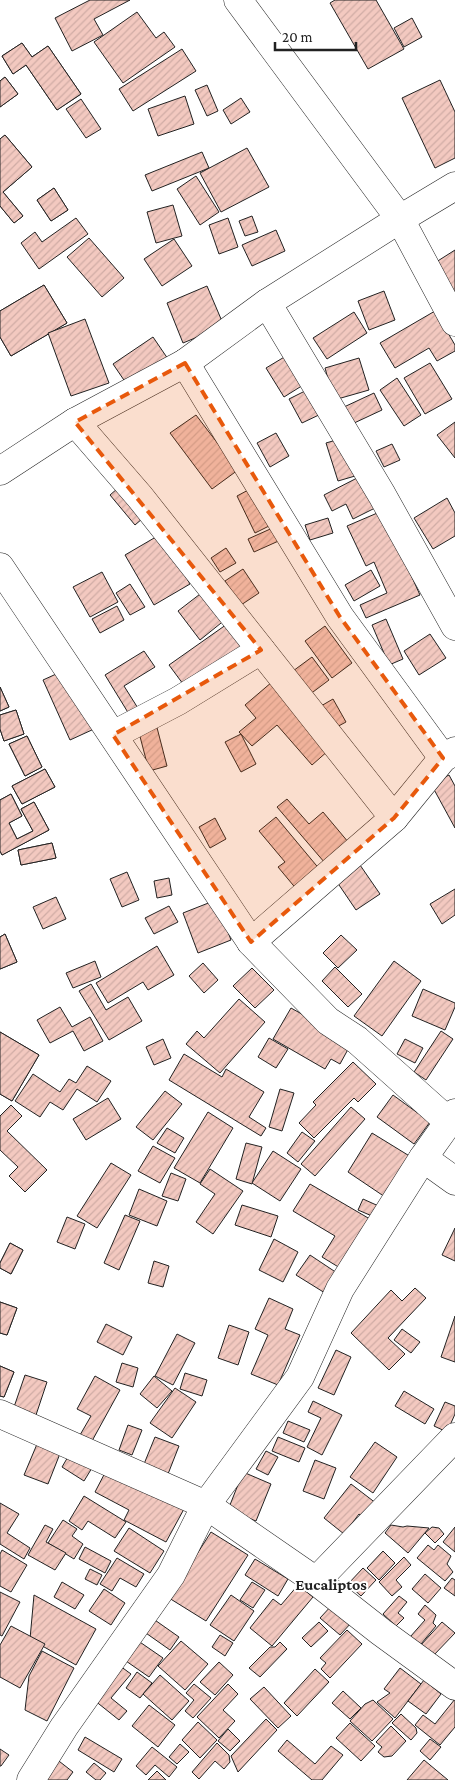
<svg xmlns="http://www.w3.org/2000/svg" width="455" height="1780" font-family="'Crimson Pro',serif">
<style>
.building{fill:url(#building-hatch);stroke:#222}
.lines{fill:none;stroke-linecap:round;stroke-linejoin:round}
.minor-casing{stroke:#222;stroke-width:29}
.minor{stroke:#fff;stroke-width:28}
.marked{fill:#e8590c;fill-opacity:0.2;stroke:#e8590c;stroke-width:4;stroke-dasharray:10 6;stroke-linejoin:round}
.labels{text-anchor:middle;stroke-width:4;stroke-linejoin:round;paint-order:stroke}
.neighbourhood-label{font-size:16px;font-weight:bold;fill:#222;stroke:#fff}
</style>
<defs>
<pattern id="building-hatch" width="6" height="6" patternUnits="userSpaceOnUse" patternTransform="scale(1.25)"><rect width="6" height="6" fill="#f3c9c0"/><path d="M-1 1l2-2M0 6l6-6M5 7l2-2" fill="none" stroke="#d0aca5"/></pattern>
</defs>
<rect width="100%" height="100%" fill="#fff"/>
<!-- building -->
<g class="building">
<polygon points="90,0 130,0 94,19 103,35 72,51 55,18"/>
<polygon points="335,0 376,0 404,49 368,69 330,3"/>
<polygon points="137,12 156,38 164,32 175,47 123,83 94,42"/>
<polygon points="412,18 422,37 404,47 394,28"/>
<polygon points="22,43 32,57 48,46 81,94 57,110 26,65 13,74 2,56"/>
<polygon points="22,43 32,57 48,46 81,94 57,110 26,65 13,74 2,56"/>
<polygon points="182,49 196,71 133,111 119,89"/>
<polygon points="5,77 18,94 0,107 0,81"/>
<polygon points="5,77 18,94 0,107 0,81"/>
<polygon points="440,80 455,112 455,158 435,168 402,98"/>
<polygon points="207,85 218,111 207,116 195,90"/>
<polygon points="185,96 194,124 158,136 148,109"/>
<polygon points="241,98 250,112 231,124 223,110"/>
<polygon points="81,99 101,129 86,138 66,109"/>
<polygon points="5,135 32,167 3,192 23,216 14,223 0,206 0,139"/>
<polygon points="5,135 32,167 3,192 23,216 14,223 0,206 0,139"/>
<polygon points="247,148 269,187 221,212 200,173"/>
<polygon points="202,152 209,168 152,191 145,175"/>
<polygon points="196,176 219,212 200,225 177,189"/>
<polygon points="54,188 68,210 51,221 37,200"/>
<polygon points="54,188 68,210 51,221 37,200"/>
<polygon points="173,205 182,236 156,243 147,212"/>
<polygon points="252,216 258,232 245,236 239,221"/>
<polygon points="76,218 88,234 39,269 21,243 35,232 42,242"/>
<polygon points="228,218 238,247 219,254 209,225"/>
<polygon points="276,230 285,251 252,266 242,245"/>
<polygon points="89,238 124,278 102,297 67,257"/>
<polygon points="174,239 192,266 162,286 144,259"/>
<polygon points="455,250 455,300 433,264"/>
<polygon points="44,285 67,323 11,356 0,337 0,311"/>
<polygon points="44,285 67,323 11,356 0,337 0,311"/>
<polygon points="207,286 224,326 183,343 167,303"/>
<polygon points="384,291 395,320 369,330 358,301"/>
<polygon points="435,311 455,345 455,351 437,361 429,348 395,368 380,343"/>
<polygon points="354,312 367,333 327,359 313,338"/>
<polygon points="85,319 109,383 71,396 48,333"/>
<polygon points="153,337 168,359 128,386 113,364"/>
<polygon points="291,353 308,382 284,397 266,368"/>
<polygon points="359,358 369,390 334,400 325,368"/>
<polygon points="430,363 452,399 425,414 404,378"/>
<polygon points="397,378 421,415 404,426 380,390"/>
<polygon points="311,388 323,413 302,423 289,399"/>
<polygon points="374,393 382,410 352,424 344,407"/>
<polygon points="196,415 238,470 212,489 170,433"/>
<polygon points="455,422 455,458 437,435"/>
<polygon points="276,433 289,456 270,467 257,443"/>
<polygon points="343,438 355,476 338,481 326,443"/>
<polygon points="392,444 400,460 384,467 376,451"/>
<polygon points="359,477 375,508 353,519 346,504 332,511 324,495"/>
<polygon points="125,482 150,512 135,525 110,495"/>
<polygon points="252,488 271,525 255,533 237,496"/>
<polygon points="447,498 455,513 455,536 433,549 414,518"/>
<polygon points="382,511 420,595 366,618 360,605 387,593 374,562 366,566 347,526"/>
<polygon points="328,518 333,533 310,540 305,525"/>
<polygon points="277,526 283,539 254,552 248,539"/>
<polygon points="161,534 190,584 154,605 125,555"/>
<polygon points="226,548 236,563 220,572 211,558"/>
<polygon points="243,569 259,593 241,605 225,581"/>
<polygon points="371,570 380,586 354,601 345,585"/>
<polygon points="102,572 118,602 90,617 73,587"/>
<polygon points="130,584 145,607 130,615 116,593"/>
<polygon points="204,591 226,619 200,640 178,611"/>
<polygon points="117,606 124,620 100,633 92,619"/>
<polygon points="386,619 403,659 389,665 372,625"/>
<polygon points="230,622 247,645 186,688 169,665"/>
<polygon points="325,626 352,663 332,678 305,641"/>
<polygon points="430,634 446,658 419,675 404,651"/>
<polygon points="144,651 155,667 124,686 141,713 132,719 105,675"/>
<polygon points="312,657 329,680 309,695 293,671"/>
<polygon points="65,670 94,729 70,740 43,680"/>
<polygon points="272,682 329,750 312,765 277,725 252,746 239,732 256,718 245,705"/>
<polygon points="0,687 9,707 0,711"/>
<polygon points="0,687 9,707 0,711"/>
<polygon points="333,699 346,722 333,729 321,706"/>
<polygon points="16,710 24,734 4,741 0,729 0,715"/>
<polygon points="16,710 24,734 4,741 0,729 0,715"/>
<polygon points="155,720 167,766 149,771 137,725"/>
<polygon points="241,734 256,764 241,772 225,742"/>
<polygon points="27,736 42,767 25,776 9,744"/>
<polygon points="27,736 42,767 25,776 9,744"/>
<polygon points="45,769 55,787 22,804 12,786"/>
<polygon points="45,769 55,787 22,804 12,786"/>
<polygon points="449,775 455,786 455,828 431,784"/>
<polygon points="11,794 22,816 9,823 17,839 33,831 21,809 34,802 49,830 2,855 0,851 0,800"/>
<polygon points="11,794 22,816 9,823 17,839 33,831 21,809 34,802 49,830 2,855 0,851 0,800"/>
<polygon points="287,799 309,824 323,812 349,843 325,863 277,807"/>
<polygon points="276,817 321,871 298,891 278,867 285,862 259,831"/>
<polygon points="215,818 226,839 210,848 199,827"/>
<polygon points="52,843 56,858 21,865 18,850"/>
<polygon points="52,843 56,858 21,865 18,850"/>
<polygon points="360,865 380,894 356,910 337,882"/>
<polygon points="127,872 139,900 122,907 110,879"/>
<polygon points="169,878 172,895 157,898 154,881"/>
<polygon points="455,889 455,915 442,924 430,904"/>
<polygon points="56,897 66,919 43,929 33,907"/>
<polygon points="216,900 231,940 198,953 183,913"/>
<polygon points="169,906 178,922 154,934 145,918"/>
<polygon points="5,934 17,962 0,969 0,937"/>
<polygon points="5,934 17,962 0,969 0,937"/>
<polygon points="341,935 357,950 338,968 323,953"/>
<polygon points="157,946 174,975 148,990 143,982 108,1003 96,983"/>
<polygon points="95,961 101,977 73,988 66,973"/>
<polygon points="394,961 421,981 382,1036 354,1016"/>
<polygon points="203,963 218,980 204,993 189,976"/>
<polygon points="335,967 362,994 348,1007 322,981"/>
<polygon points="252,968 274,990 255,1008 233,986"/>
<polygon points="91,984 106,1010 128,997 142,1021 109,1040 79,991"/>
<polygon points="423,989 455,1003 455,1007 445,1030 412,1016"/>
<polygon points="239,999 265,1022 220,1073 186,1044 197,1031 204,1038"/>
<polygon points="60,1007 72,1027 90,1017 103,1041 84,1051 73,1031 50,1043 37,1020"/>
<polygon points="291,1008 352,1042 340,1064 331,1059 325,1069 273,1039"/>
<polygon points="441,1031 453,1039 426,1080 414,1072"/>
<polygon points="0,1032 39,1055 12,1101 0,1094"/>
<polygon points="0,1032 39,1055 12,1101 0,1094"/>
<polygon points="269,1038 288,1049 276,1068 258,1057"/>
<polygon points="163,1039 171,1058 154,1065 146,1047"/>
<polygon points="405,1039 423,1048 415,1063 397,1054"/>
<polygon points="184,1054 222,1077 226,1069 264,1092 249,1117 266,1128 261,1136 169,1080"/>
<polygon points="353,1062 376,1084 358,1102 354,1098 314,1138 299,1123 316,1105 313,1102"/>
<polygon points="87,1066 111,1081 97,1102 77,1089 63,1110 50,1102 40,1117 15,1101 33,1074 60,1092 69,1079 76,1083"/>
<polygon points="280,1089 294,1093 282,1131 269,1127"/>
<polygon points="165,1091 182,1104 153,1140 136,1127"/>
<polygon points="393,1095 430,1122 414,1144 377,1117"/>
<polygon points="108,1098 121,1119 86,1140 73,1119"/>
<polygon points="11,1105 22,1116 7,1131 47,1170 25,1192 9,1176 18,1167 0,1150 0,1116"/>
<polygon points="351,1107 365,1119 315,1176 301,1164"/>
<polygon points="208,1112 233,1128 200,1183 174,1168"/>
<polygon points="167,1128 184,1138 175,1153 157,1143"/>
<polygon points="302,1132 315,1141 298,1162 287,1153"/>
<polygon points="372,1133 416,1160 391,1201 348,1172"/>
<polygon points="246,1143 262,1147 252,1184 236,1179"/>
<polygon points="153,1146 175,1158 160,1183 138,1171"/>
<polygon points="273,1151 301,1169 280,1201 252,1183"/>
<polygon points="111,1163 131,1175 97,1228 77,1216"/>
<polygon points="210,1169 243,1191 213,1234 196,1222 215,1194 200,1184"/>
<polygon points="171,1173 186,1179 178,1201 162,1196"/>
<polygon points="310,1184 375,1222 345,1271 322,1257 335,1236 293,1211"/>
<polygon points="139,1189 167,1201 157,1226 129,1215"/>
<polygon points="363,1199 383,1208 379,1219 358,1210"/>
<polygon points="242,1205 278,1216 271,1237 235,1225"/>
<polygon points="125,1215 140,1221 119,1270 104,1263"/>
<polygon points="67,1217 85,1224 75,1249 57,1242"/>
<polygon points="455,1228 455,1261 442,1255"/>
<polygon points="274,1239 298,1252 283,1282 259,1270"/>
<polygon points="10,1243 23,1250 11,1274 0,1268 0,1263"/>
<polygon points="10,1243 23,1250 11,1274 0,1268 0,1263"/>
<polygon points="310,1255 337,1273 325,1293 296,1275"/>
<polygon points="154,1261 169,1266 163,1287 148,1283"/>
<polygon points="415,1288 426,1298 388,1338 405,1354 389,1370 351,1333 391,1290 402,1301"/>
<polygon points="269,1298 293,1309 285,1329 300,1335 278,1385 251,1374 268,1335 255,1329"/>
<polygon points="0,1302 17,1308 7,1335 0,1333"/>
<polygon points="0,1302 17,1308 7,1335 0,1333"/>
<polygon points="455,1316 455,1362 441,1357"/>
<polygon points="106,1324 132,1337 123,1355 97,1342"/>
<polygon points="229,1325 249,1332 238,1365 218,1358"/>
<polygon points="402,1329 420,1342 411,1353 394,1340"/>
<polygon points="177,1334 195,1343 173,1385 155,1376"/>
<polygon points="336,1350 351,1357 334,1395 318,1388"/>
<polygon points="122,1363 138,1368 133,1387 116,1382"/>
<polygon points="0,1366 14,1372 4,1397 0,1396"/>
<polygon points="0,1366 14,1372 4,1397 0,1396"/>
<polygon points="185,1373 207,1380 202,1396 180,1389"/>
<polygon points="25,1375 47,1382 36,1415 14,1407"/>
<polygon points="95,1376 120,1390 92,1441 80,1435 91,1416 77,1409"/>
<polygon points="154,1376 172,1391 157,1408 140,1394"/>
<polygon points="175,1388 196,1402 172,1438 150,1423"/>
<polygon points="404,1391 434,1409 425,1424 395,1406"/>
<polygon points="313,1401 342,1415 322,1455 307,1447 321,1418 308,1412"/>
<polygon points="445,1402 455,1406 455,1414 447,1432 434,1426"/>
<polygon points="288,1421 310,1430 304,1442 283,1433"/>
<polygon points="128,1425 142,1430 132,1455 119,1450"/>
<polygon points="40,1437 63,1446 48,1484 24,1475"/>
<polygon points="155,1437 179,1446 168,1474 144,1464"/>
<polygon points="278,1437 305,1448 299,1462 272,1451"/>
<polygon points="375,1442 397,1457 373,1493 350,1477"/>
<polygon points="72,1450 95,1463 84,1481 62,1467"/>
<polygon points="266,1451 278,1457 268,1475 256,1469"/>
<polygon points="315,1460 336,1468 324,1499 303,1491"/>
<polygon points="107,1469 184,1509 166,1542 124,1520 129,1510 95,1492"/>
<polygon points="243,1472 271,1484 256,1521 228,1510"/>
<polygon points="351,1484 381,1507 369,1522 359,1514 344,1534 324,1518"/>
<polygon points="84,1496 126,1522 115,1538 88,1521 82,1530 69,1521"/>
<polygon points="0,1503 19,1514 7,1533 30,1548 24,1559 0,1544"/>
<polygon points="63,1520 77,1529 72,1536 83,1544 74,1559 48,1543"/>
<polygon points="45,1525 53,1529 46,1542 66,1553 55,1570 28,1555"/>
<polygon points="391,1525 403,1527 407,1526 429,1528 408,1553 385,1533"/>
<polygon points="432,1527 439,1528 444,1534 435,1543 425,1533"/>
<polygon points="455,1527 455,1552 443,1542"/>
<polygon points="129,1528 164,1551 150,1573 114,1551"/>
<polygon points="211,1532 248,1555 206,1621 169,1598"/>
<polygon points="428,1545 434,1550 438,1545 451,1556 447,1564 453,1572 445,1581 417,1558"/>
<polygon points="85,1547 111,1561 105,1573 79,1559"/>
<polygon points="2,1550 27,1565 11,1592 0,1586 0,1554"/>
<polygon points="383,1551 395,1563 379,1580 367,1568"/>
<polygon points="404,1557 411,1565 396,1580 402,1587 392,1596 379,1582"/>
<polygon points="117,1558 144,1574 136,1587 120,1578 112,1591 100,1584"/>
<polygon points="255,1559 288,1579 278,1596 245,1575"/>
<polygon points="363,1568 376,1580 361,1596 348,1584"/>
<polygon points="90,1569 102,1575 97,1585 85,1579"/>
<polygon points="425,1574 441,1588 428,1603 412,1589"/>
<polygon points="452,1578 455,1580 455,1596 444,1588"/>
<polygon points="62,1582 84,1595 75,1609 54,1597"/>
<polygon points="252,1582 265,1590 253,1608 240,1600"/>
<polygon points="298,1585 313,1597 272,1646 250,1628 273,1599 281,1605"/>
<polygon points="104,1589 125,1603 111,1625 89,1611"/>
<polygon points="0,1592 20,1602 2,1636 0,1635"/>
<polygon points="34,1595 96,1629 76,1665 30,1639"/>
<polygon points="231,1595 254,1611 234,1641 210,1625"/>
<polygon points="399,1596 407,1602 398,1613 404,1618 396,1626 383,1614"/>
<polygon points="333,1604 352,1622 340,1635 320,1618"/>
<polygon points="425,1605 436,1615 433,1623 436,1626 421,1644 403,1645 425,1620 418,1614"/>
<polygon points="152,1618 179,1637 170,1650 143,1631"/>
<polygon points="319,1622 328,1631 311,1647 302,1638"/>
<polygon points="442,1622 455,1633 432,1657 420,1646"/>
<polygon points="11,1626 45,1644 20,1688 0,1677 0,1645"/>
<polygon points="347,1630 362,1644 330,1678 321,1669 326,1663 320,1658"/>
<polygon points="220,1635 233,1643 225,1656 212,1647"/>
<polygon points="134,1638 163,1658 149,1677 126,1661"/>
<polygon points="181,1641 208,1664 185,1690 158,1666"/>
<polygon points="280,1642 287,1649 260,1677 249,1668 270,1647 275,1647"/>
<polygon points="42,1651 74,1668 47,1721 25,1710 29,1676"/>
<polygon points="219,1662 233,1675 215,1695 200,1682"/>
<polygon points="116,1663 131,1674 111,1698 127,1711 119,1720 89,1696"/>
<polygon points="400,1668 421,1684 395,1718 377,1702 390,1693 384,1689"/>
<polygon points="315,1669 329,1682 297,1716 284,1703"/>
<polygon points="137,1672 152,1683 140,1698 126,1688"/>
<polygon points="160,1675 189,1701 172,1720 143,1694"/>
<polygon points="424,1680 441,1694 426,1714 408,1701"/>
<polygon points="194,1684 211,1698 193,1718 185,1711 194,1700 186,1693"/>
<polygon points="228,1684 238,1694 223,1710 235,1721 219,1738 197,1717"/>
<polygon points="264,1687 291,1716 278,1728 250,1699"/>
<polygon points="343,1691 361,1708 350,1719 332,1703"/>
<polygon points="455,1699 455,1727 440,1745 415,1725 423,1715 435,1724"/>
<polygon points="373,1700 393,1719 372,1741 350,1721 365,1704"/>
<polygon points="149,1705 175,1725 158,1747 132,1726"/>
<polygon points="401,1714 416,1728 417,1733 411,1740 392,1723"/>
<polygon points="266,1719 277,1730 238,1772 231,1756"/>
<polygon points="198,1722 217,1740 200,1758 182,1740"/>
<polygon points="350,1723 375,1746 361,1761 336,1738"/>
<polygon points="391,1726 406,1741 392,1756 384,1757 378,1752 382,1747 376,1742"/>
<polygon points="228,1729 240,1741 230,1751 218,1741"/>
<polygon points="85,1737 122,1759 114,1772 78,1750"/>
<polygon points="430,1739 441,1747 430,1760 420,1751"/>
<polygon points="287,1740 315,1764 331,1746 343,1755 322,1780 312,1780 278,1751"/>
<polygon points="217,1743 229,1755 230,1762 224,1769 215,1761 199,1779 192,1772"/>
<polygon points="180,1744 189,1752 177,1764 169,1757"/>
<polygon points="152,1747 177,1767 169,1777 155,1765 146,1775 136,1766"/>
<polygon points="0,1749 9,1755 1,1766 0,1766"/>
<polygon points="55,1758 73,1772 67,1780 38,1780"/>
<polygon points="424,1760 448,1780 407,1780"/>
<polygon points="94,1763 106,1773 100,1780 96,1780 86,1772"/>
<polygon points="157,1771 166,1780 148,1780"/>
</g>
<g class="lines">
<!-- minor casing -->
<g class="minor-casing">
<g id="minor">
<polyline points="238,0 400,219 455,322"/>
<polyline points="267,303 382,495 455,626"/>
<polyline points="185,363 340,617 443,758"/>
<polyline points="75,422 140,497 394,818"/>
<polyline points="0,471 75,422 185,363 267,303 400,219 455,186"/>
<polyline points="0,567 251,942 328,1021 357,1040 449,1122"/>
<polyline points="113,735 178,701 261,650"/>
<polyline points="251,942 394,818 443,758 455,751"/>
<polyline points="423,1158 455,1181"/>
<polyline points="0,1414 206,1505 316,1581 381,1632 455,1686"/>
<polyline points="316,1581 455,1437"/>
<polyline points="31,1780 64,1727 171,1575 206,1505 300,1377 340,1289 423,1158 455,1113"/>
</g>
</g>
<!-- minor -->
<use href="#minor" class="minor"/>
</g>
<!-- marked area -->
<path class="marked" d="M185,363L340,617L443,758L394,818L251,942L113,735L261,650L75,422Z"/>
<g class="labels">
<!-- neighbourhood labels -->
<g class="neighbourhood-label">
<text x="331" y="1590">Eucaliptos</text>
</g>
</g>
<!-- scale -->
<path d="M275 42v8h81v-8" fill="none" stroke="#222222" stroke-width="2.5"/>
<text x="282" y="42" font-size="15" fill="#222222" stroke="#ffffff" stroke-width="4" paint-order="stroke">20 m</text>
</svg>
